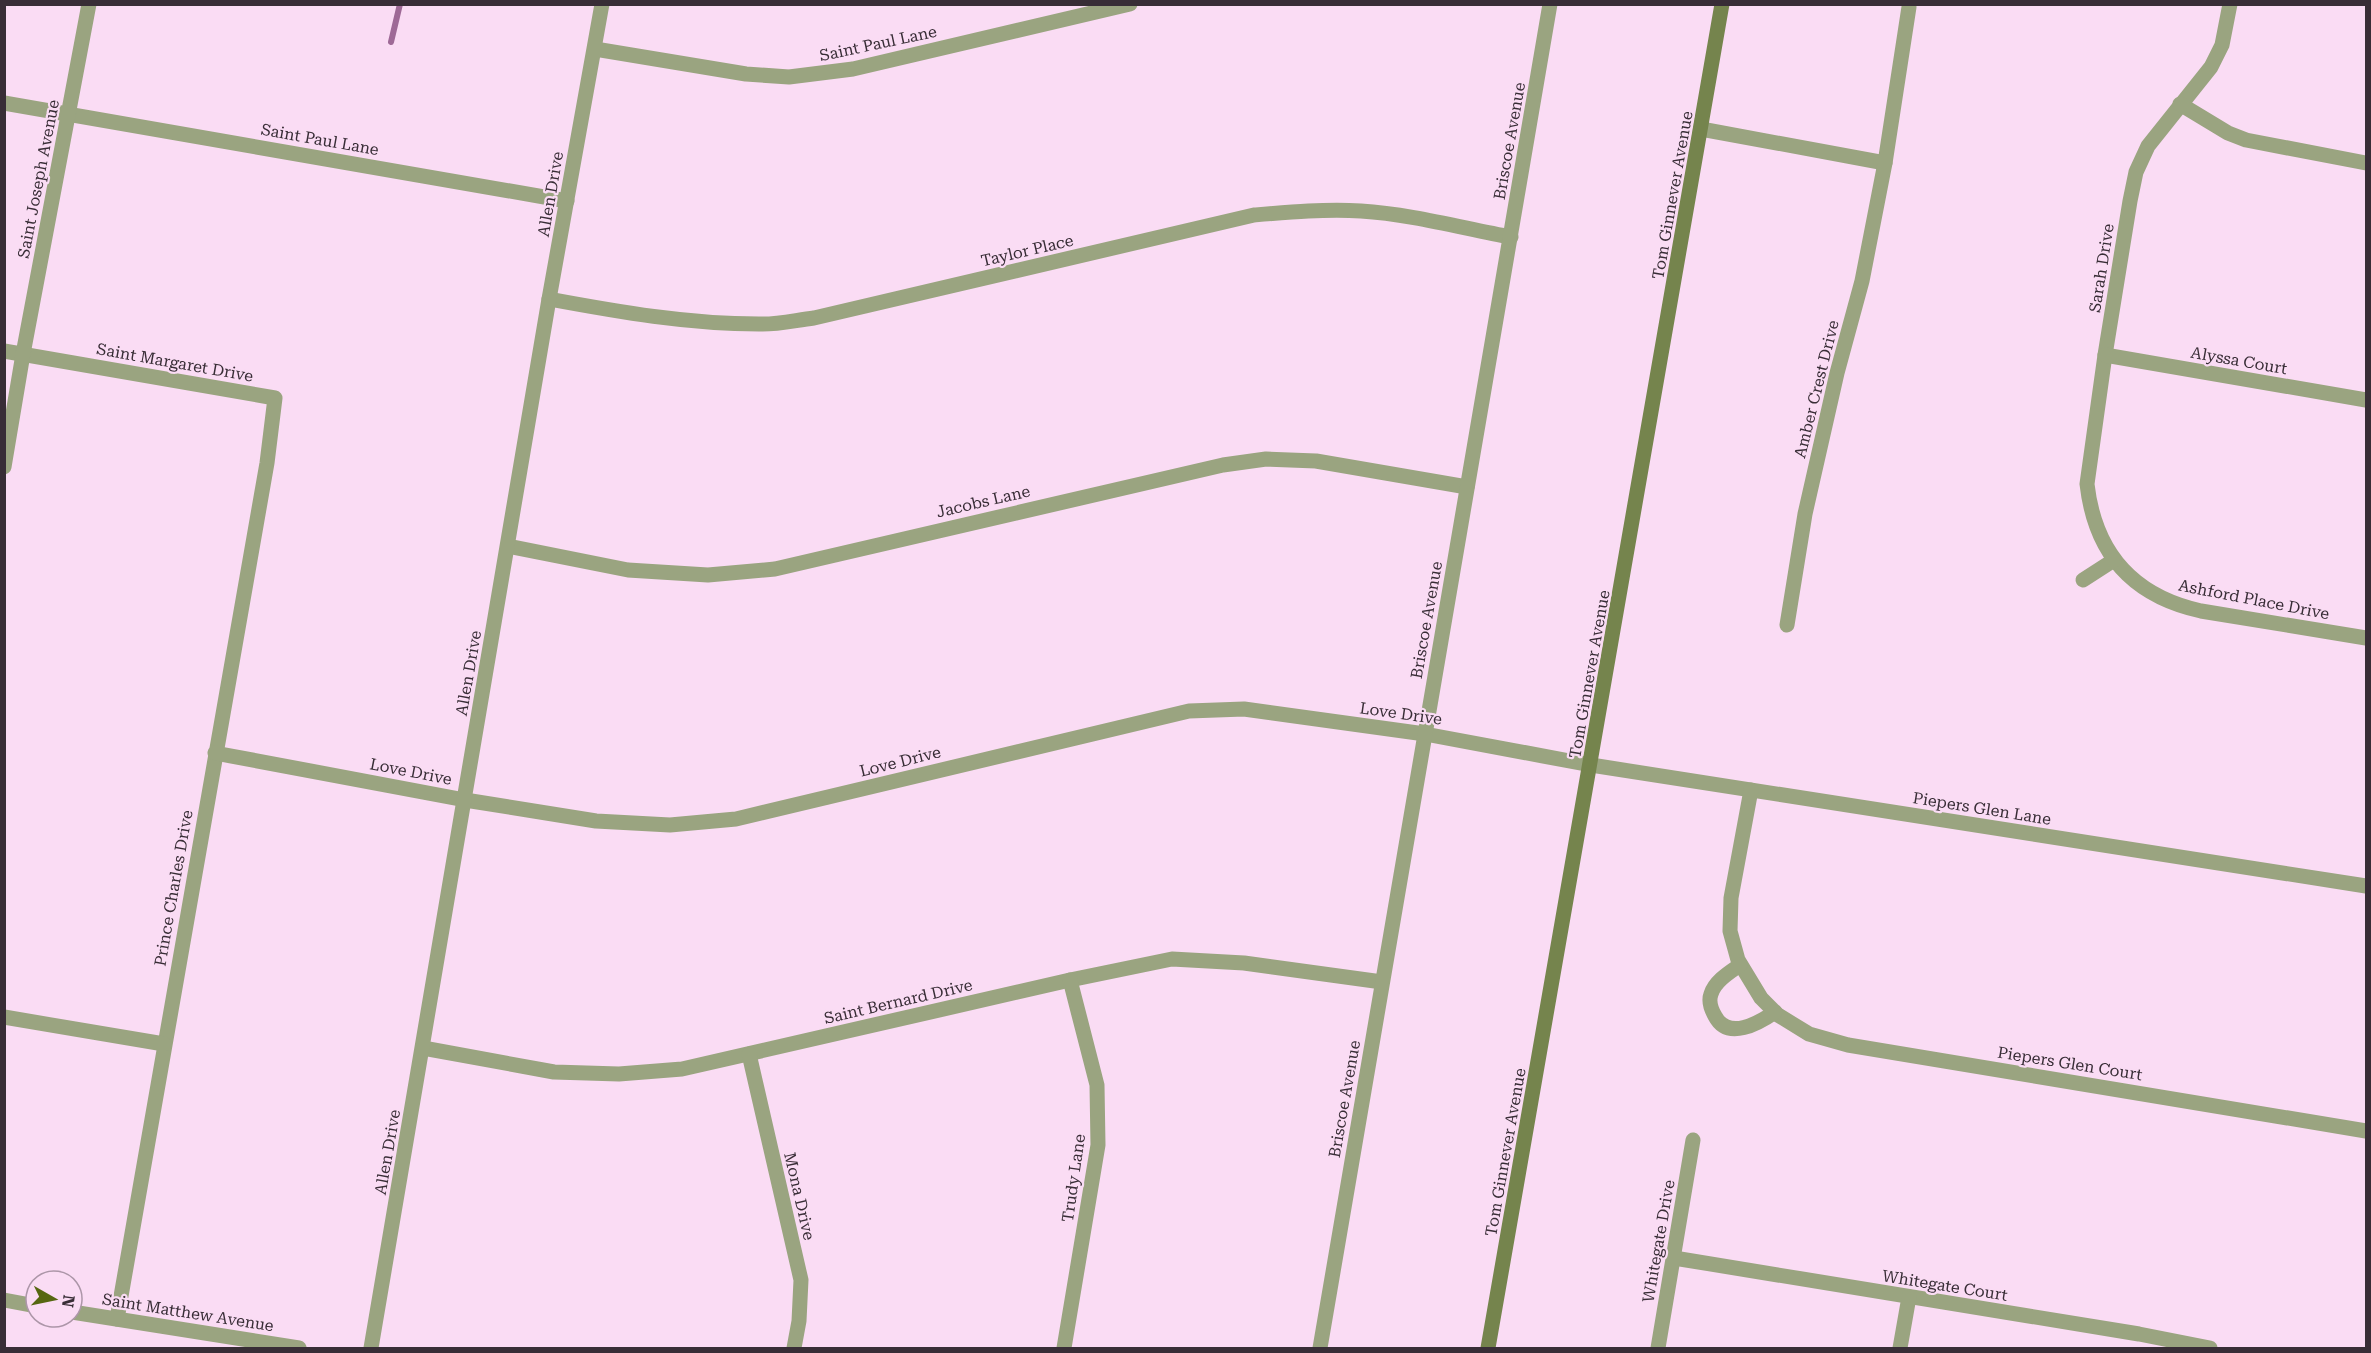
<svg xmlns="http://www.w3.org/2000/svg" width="2371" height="1353" font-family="'Roboto Serif',serif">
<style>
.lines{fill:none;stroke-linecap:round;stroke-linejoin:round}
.stream{stroke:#9e6996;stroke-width:6}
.street{stroke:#9aa480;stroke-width:15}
.secondary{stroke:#75844d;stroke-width:15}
.labels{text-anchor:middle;stroke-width:4.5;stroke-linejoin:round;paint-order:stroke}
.street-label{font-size:16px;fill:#382d36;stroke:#fadcf4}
</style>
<rect width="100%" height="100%" fill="#fadcf4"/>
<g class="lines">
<!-- stream -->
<polyline class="stream" points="391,42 400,4"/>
<!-- street -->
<g class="street">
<path d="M2230,4L2222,45L2211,67L2148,146L2136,172L2130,201L2105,355L2087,484C2095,554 2133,596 2201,611L2366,638"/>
<polyline points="595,49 746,74 789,77 853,69 1130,4"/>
<polyline points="4,103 567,201"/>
<polyline points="2180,104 2228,133 2246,140 2366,163"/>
<polyline points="1701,129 1885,163"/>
<path d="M549,299C619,312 688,324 759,324C777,325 796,320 814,318L1254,215C1290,212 1325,209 1361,211C1411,214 1462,228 1511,237"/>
<polyline points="4,351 275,398 267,463 117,1319"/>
<polyline points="2105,355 2366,400"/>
<polyline points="4,467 23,354 89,4"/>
<polyline points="508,546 628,570 708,575 775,569 1223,465 1266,459 1316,461 1467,487"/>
<polyline points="2083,580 2114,560"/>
<polyline points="1787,625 1805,514 1837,373 1862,281 1885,163 1909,7"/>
<polyline points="215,753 465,800 596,821 670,825 736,819 1189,711 1244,709 1425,734 1591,765 2366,886"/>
<polyline points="1751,790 1731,898 1730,931 1738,960 1761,998 1778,1015 1809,1034 1848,1045 2366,1131"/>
<path d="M1740,965C1730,972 1715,981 1711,994C1708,1002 1711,1009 1715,1016C1728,1041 1759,1023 1775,1012"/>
<polyline points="4,1017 164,1044"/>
<polyline points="423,1048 554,1072 619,1074 682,1069 1070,980 1172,959 1244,963 1382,982"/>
<polyline points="749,1054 801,1280 799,1321 794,1348"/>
<polyline points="1674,1258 2139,1334 2210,1348"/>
<polyline points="4,1300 36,1306"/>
<polyline points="72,1312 299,1348"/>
<polyline points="371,1348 549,299 602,4"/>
<polyline points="1064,1348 1098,1145 1097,1085 1070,980"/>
<polyline points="1320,1348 1550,4"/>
<polyline points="1658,1348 1693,1140"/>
<polyline points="1900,1348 1909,1297"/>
</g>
<!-- secondary -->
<polyline class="secondary" points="1488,1348 1722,4"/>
</g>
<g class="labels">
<!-- street labels -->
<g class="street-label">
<text transform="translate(878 43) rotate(-12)" y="6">Saint Paul Lane</text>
<text transform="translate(320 139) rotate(10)" y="6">Saint Paul Lane</text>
<text transform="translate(1509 141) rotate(-80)" y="6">Briscoe Avenue</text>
<text transform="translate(38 179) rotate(-79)" y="6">Saint Joseph Avenue</text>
<text transform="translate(550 194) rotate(-80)" y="6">Allen Drive</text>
<text transform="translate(1672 195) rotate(-80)" y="6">Tom Ginnever Avenue</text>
<text transform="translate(1027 250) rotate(-13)" y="6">Taylor Place</text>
<text transform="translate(2101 268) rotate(-81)" y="6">Sarah Drive</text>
<text transform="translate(2239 360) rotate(10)" y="6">Alyssa Court</text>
<text transform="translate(175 362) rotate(10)" y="6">Saint Margaret Drive</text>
<text transform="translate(1816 389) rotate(-76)" y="6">Amber Crest Drive</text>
<text transform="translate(983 501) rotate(-13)" y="6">Jacobs Lane</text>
<text transform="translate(2254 599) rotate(11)" y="6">Ashford Place Drive</text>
<text transform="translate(1426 620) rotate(-80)" y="6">Briscoe Avenue</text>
<text transform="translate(468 673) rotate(-80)" y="6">Allen Drive</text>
<text transform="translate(1589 674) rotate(-80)" y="6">Tom Ginnever Avenue</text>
<text transform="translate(1401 713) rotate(8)" y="6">Love Drive</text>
<text transform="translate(900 761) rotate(-14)" y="6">Love Drive</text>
<text transform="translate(411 771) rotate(11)" y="6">Love Drive</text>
<text transform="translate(1982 808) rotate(9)" y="6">Piepers Glen Lane</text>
<text transform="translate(173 888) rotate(-80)" y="6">Prince Charles Drive</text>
<text transform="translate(898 1001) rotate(-13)" y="6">Saint Bernard Drive</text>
<text transform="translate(2070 1063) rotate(9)" y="6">Piepers Glen Court</text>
<text transform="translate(1344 1099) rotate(-80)" y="6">Briscoe Avenue</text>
<text transform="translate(387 1152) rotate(-80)" y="6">Allen Drive</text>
<text transform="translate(1505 1152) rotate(-80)" y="6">Tom Ginnever Avenue</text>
<text transform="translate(1073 1178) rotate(-82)" y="6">Trudy Lane</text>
<text transform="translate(800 1196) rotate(77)" y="6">Mona Drive</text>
<text transform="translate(1658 1241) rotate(-80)" y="6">Whitegate Drive</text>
<text transform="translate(1945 1285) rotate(9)" y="6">Whitegate Court</text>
<text transform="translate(188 1312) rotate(9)" y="6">Saint Matthew Avenue</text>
</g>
</g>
<!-- border -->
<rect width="2371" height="1353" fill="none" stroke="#382d36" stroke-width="12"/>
<!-- north arrow -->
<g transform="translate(54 1299) rotate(99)"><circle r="28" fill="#fadcf4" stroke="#ac96a8" stroke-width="1.5"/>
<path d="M0-4.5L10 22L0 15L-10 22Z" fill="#566711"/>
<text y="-9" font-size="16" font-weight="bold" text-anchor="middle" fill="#382d36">N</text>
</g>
</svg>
